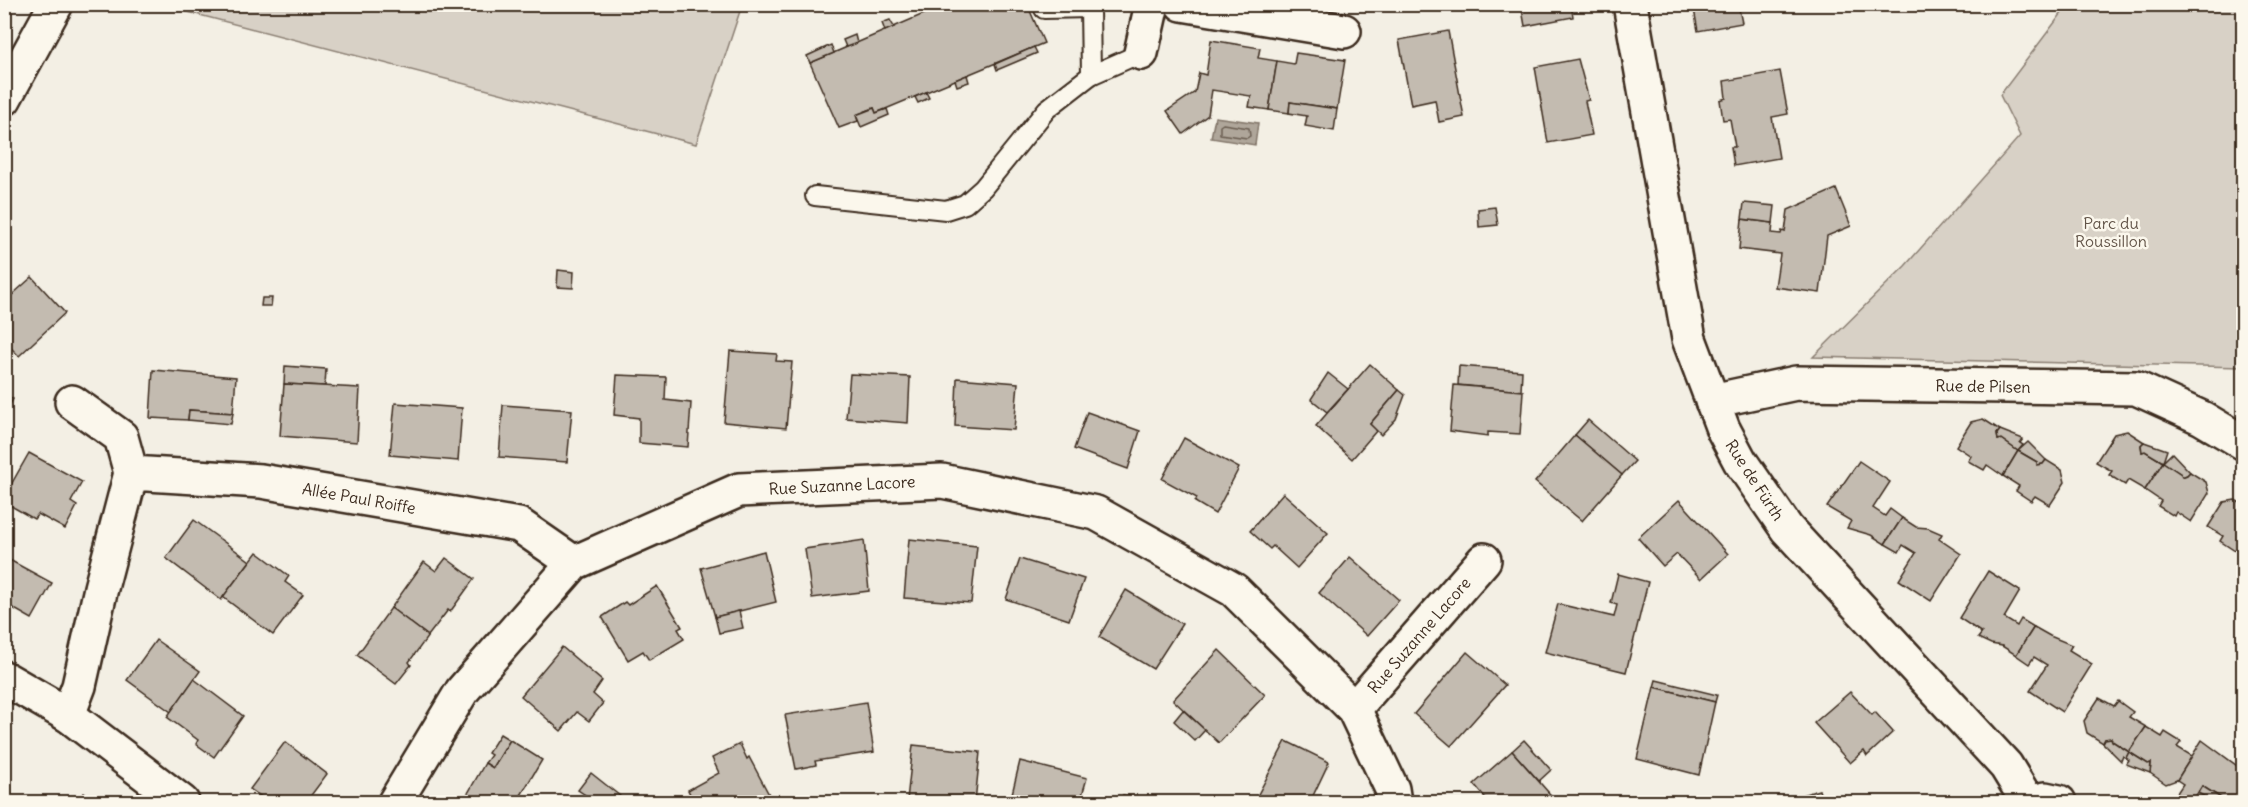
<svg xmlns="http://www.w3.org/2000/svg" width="2248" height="807" font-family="Delius,sans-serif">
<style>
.green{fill:#d8d1c6;stroke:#8a7e72;stroke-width:1.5}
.water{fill:#afa69a;stroke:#817468;stroke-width:1.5}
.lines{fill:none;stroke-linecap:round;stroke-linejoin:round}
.shore{stroke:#695c50;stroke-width:1.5}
.building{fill:#c3bbb0;stroke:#3b2a1e;stroke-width:1.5}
.lane-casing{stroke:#3b2a1e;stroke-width:22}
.street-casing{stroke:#3b2a1e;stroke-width:38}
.secondary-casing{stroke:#3b2a1e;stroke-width:38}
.lane{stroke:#fbf7ec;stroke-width:18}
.street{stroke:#fbf7ec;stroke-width:33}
.secondary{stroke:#fbf7ec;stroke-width:33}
.labels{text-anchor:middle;stroke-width:5;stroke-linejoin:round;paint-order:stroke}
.park-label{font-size:16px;fill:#625448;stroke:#fbf7ec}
.street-label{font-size:16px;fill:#3b2a1e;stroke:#fbf7ec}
</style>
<rect width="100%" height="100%" fill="#f3efe4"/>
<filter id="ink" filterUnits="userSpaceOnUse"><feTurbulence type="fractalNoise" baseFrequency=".0167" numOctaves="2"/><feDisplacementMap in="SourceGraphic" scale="12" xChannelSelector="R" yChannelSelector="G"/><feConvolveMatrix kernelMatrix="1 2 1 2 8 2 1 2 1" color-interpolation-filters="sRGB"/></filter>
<g filter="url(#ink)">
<!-- green -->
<g class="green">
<polygon points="161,5 742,5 696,144"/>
<polygon points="2068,5 2243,5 2243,367 1813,357 1905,266 2020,136 2000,95"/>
</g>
<!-- water -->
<polygon class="water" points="1215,117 1258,123 1255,145 1211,138"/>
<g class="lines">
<!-- shore -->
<polygon class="shore" points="1223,124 1249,128 1250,136 1247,138 1220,134 1220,126"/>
</g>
<!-- building -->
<g class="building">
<polygon points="926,4 934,4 936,9 925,13 921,6"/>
<polygon points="947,4 1027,4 1044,43 876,113 874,108 856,115 858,121 839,128 810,63"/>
<polygon points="1521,4 1571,4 1573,17 1525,26"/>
<polygon points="1693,4 1738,4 1742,23 1698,31"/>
<polygon points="890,20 894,27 885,31 882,23"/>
<polygon points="1448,31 1464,117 1439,122 1435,100 1411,105 1399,40"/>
<polygon points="855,35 857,43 846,47 843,40"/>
<polygon points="1211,40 1260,48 1258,58 1277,61 1269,110 1249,107 1251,96 1212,90 1208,115 1183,134 1167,111 1195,92 1199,73 1206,75"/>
<polygon points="831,45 834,53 810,63 807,56"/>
<polygon points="1034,47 1037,53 997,70 995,64"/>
<polygon points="1296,53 1345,60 1337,109 1290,102 1289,113 1269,110 1277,61 1294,64"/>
<polygon points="1578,59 1589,100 1585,101 1592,135 1548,143 1535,67"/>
<polygon points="1780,71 1788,114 1772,117 1779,158 1734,166 1731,147 1735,147 1730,119 1723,120 1720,100 1726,98 1724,81"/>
<polygon points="967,75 969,82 957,86 955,80"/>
<polygon points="926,92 929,98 918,103 915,97"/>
<polygon points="1290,102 1337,109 1334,131 1305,126 1307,116 1289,113"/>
<polygon points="874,108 876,113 887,109 889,115 861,127 856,115"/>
<polygon points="1836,189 1851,226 1827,236 1820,293 1775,287 1780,254 1739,249 1742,219 1773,223 1772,233 1781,234 1782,231 1785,232 1788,210"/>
<polygon points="1744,203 1775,206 1773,223 1742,219"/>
<polygon points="1495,207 1498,225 1479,227 1478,209"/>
<polygon points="558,270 574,272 573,288 557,287"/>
<polygon points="32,277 65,313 19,356 4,341 4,302"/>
<polygon points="8,288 13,294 4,302 4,292"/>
<polygon points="262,298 272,298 271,306 261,306"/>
<polygon points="730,351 777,354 776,361 792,362 786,428 724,422"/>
<polygon points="1370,364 1399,390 1370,424 1377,430 1352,459 1316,426"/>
<polygon points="285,366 326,369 325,386 284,384"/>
<polygon points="1459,366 1522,371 1521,391 1458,385"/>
<polygon points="153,370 236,377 233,413 189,410 188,420 150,418"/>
<polygon points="1328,373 1348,389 1327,412 1311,399"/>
<polygon points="850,374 910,377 908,423 846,418"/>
<polygon points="617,375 666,377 665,400 691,403 688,447 639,443 639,418 614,415"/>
<polygon points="957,378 1018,383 1014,430 955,426"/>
<polygon points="284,384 360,388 357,442 280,436"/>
<polygon points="1454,385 1523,391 1520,434 1488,432 1488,436 1450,431"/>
<polygon points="1399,390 1405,395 1396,419 1381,435 1370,424"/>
<polygon points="4,395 13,399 4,415"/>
<polygon points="395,403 462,408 458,461 390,455"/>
<polygon points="503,405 572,410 567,462 499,457"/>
<polygon points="189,410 233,413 231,424 188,420"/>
<polygon points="1087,412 1140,431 1128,469 1074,449"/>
<polygon points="1983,419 2000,430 1997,434 1998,440 2001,439 2018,451 2003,476 1987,465 1984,470 1968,461 1971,456 1956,446 1971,422"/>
<polygon points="1588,420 1635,461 1622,475 1575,435"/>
<polygon points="2000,430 2023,439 2020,443 2023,445 2018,451 2001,439 1998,440 1997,434"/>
<polygon points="2127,431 2144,442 2141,445 2142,452 2145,451 2163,462 2145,490 2128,480 2125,485 2109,475 2112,471 2096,462 2114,434"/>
<polygon points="1575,435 1622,475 1582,521 1535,482"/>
<polygon points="1184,438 1239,468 1215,514 1195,502 1197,498 1162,479"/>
<polygon points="2028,442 2046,460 2043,464 2037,465 2037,462 2018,451"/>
<polygon points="2144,442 2167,450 2163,462 2145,451 2142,452 2141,445"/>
<polygon points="2018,451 2037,462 2037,465 2043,464 2046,460 2062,470 2065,482 2050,505 2035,496 2031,501 2016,491 2019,486 2003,476"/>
<polygon points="29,453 82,482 71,502 77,506 65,529 38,514 34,519 4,502 4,497"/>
<polygon points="2172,453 2190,472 2187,475 2182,477 2181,474 2163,462"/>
<polygon points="1859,461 1890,482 1873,508 1885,516 1890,509 1902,518 1885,544 1871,535 1847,528 1851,521 1827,507"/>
<polygon points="2163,462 2181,474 2182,477 2187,475 2190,472 2206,482 2209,493 2191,522 2176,512 2174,516 2158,506 2161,501 2145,490"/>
<polygon points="1283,493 1328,533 1297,568 1273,546 1270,549 1250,531"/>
<polygon points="1679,500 1728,554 1701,579 1677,554 1663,566 1638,538"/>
<polygon points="2235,500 2244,505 2244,549 2238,546 2235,551 2220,541 2223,536 2208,527 2224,502"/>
<polygon points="1902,518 1916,527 1928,528 1942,534 1939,539 1961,554 1931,601 1899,580 1916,553 1903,545 1899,552 1885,544"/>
<polygon points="194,520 250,561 221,600 166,558"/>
<polygon points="909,539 977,546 971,603 904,598"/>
<polygon points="864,540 869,591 812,598 805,549"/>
<polygon points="764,551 776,602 715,617 701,568"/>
<polygon points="257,552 289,576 285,582 303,595 273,635 223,597"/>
<polygon points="4,557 52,583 32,619 4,603"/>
<polygon points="1350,557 1399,600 1367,636 1319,593"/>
<polygon points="446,558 474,579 450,612 448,610 428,636 391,608 424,562 436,571"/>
<polygon points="1020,559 1084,579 1069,620 1006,599"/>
<polygon points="1988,571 2020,591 2004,618 2017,626 2021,619 2034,627 2016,655 2002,646 1991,644 1978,638 1982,633 1959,618"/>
<polygon points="1618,574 1648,582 1626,672 1545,652 1558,604 1614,617 1617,605 1611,603"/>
<polygon points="657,586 682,627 678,629 684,639 649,660 643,651 628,660 602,617 625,602 628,605"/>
<polygon points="1126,590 1182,624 1153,669 1099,637"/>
<polygon points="391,608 428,636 409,662 411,665 396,684 357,655"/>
<polygon points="739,611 743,628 719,633 715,617"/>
<polygon points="2034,627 2050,636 2072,645 2069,650 2092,664 2062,712 2030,691 2047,665 2034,657 2029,664 2016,655"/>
<polygon points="156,640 200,671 171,712 127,680"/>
<polygon points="562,647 602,681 593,694 603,703 589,721 577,712 561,731 521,696"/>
<polygon points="1219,650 1265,695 1219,743 1173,700"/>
<polygon points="1467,652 1505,685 1451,746 1414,714"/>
<polygon points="194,679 243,716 214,757 196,744 198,740 167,717"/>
<polygon points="1656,680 1717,695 1715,702 1654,687"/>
<polygon points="1654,687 1715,702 1699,775 1637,759"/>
<polygon points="1850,692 1872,715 1875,712 1893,732 1867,756 1864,751 1850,763 1814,723"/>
<polygon points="2099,698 2114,706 2118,701 2133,712 2129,717 2146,727 2129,752 2112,741 2111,738 2105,739 2103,743 2087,733 2084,721"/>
<polygon points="866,702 874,752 815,761 816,765 796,769 785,715"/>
<polygon points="1183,710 1205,730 1195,741 1174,721"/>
<polygon points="2146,727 2162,737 2165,732 2181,742 2177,747 2192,756 2177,780 2166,784 2150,773 2151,763 2148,764 2129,752"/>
<polygon points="500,734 510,740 493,768 485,763 491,755 488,753"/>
<polygon points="2111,738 2112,741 2129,752 2126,758 2123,756 2121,761 2103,743 2105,739"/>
<polygon points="510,740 542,760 517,802 478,802 467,795 485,763 493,768"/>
<polygon points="1524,740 1551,770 1539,781 1512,751"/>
<polygon points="2202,740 2244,771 2244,802 2218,802 2221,798 2202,786 2192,802 2171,802 2183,784 2177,780"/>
<polygon points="1286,741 1329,762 1310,802 1254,802"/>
<polygon points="285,742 327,774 306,802 269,802 250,789"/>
<polygon points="740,744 747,759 749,757 773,802 694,802 688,790 719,773 712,758"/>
<polygon points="913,745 980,752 975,802 952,802 952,800 932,798 931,802 907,800"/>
<polygon points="1512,751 1556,801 1555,802 1489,802 1474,784"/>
<polygon points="2129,752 2148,764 2151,763 2150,773 2126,764 2129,760 2126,758"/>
<polygon points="1020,761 1087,778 1080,802 1010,802"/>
<polygon points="591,773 620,796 615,802 596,802 578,790"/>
<polygon points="2202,786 2221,798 2218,802 2214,802 2198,793"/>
<polygon points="1819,790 1822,799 1813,802 1793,802 1791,798"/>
<polygon points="84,793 96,802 77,802"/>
<polygon points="1123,795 1154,802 1122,802"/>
</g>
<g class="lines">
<!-- lane casing -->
<g class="lane-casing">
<g id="lane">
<polyline points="1044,9 1090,8 1091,75"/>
<polyline points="815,196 946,210 965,204 983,188 1047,109 1091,75 1141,53"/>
</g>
</g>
<!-- street casing -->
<g class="street-casing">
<g id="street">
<polyline points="1182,4 1344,31"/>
<polyline points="1630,4 1689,339 1723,429 1740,461 1787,529 2006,766 2028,802"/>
<polyline points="1141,53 1152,4"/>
<polyline points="1712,401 1796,383 2136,388 2202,418 2244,443"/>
<polyline points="72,402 121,437 131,473"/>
<polyline points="4,678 68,715 182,802"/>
<polyline points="1354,709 1484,560"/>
<polyline points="68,715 79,686 101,588 131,473 261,481 519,525 574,563"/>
<polyline points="395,802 462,691 574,563 739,490 942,481 1096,513 1234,590 1354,709 1392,789 1394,802"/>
<polyline points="2033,802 2045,799 2059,802"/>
</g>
</g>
<!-- secondary casing -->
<g class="secondary-casing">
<polyline id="secondary" points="4,99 56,4"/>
</g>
<!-- lane -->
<use href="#lane" class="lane"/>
<!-- street -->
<use href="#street" class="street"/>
<!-- secondary -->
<use href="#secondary" class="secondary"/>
</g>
</g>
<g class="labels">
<!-- park labels -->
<g class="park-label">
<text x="2111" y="229">Parc du<tspan x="2111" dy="18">Roussillon</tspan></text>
</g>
<!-- street labels -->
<g class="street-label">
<text transform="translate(1983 386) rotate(1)" y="6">Rue de Pilsen</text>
<text transform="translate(1755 480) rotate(57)" y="6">Rue de Fürth</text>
<text transform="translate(842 485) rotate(-3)" y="6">Rue Suzanne Lacore</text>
<text transform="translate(359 498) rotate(10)" y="6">Allée Paul Roiffe</text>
<text transform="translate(1419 635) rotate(-49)" y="6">Rue Suzanne Lacore</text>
</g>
</g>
<!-- margin -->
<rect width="2248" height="807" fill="none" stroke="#fbf7ec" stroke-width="24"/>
<rect x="12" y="12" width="2224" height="783" fill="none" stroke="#3b2a1e" stroke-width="2" filter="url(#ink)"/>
</svg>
